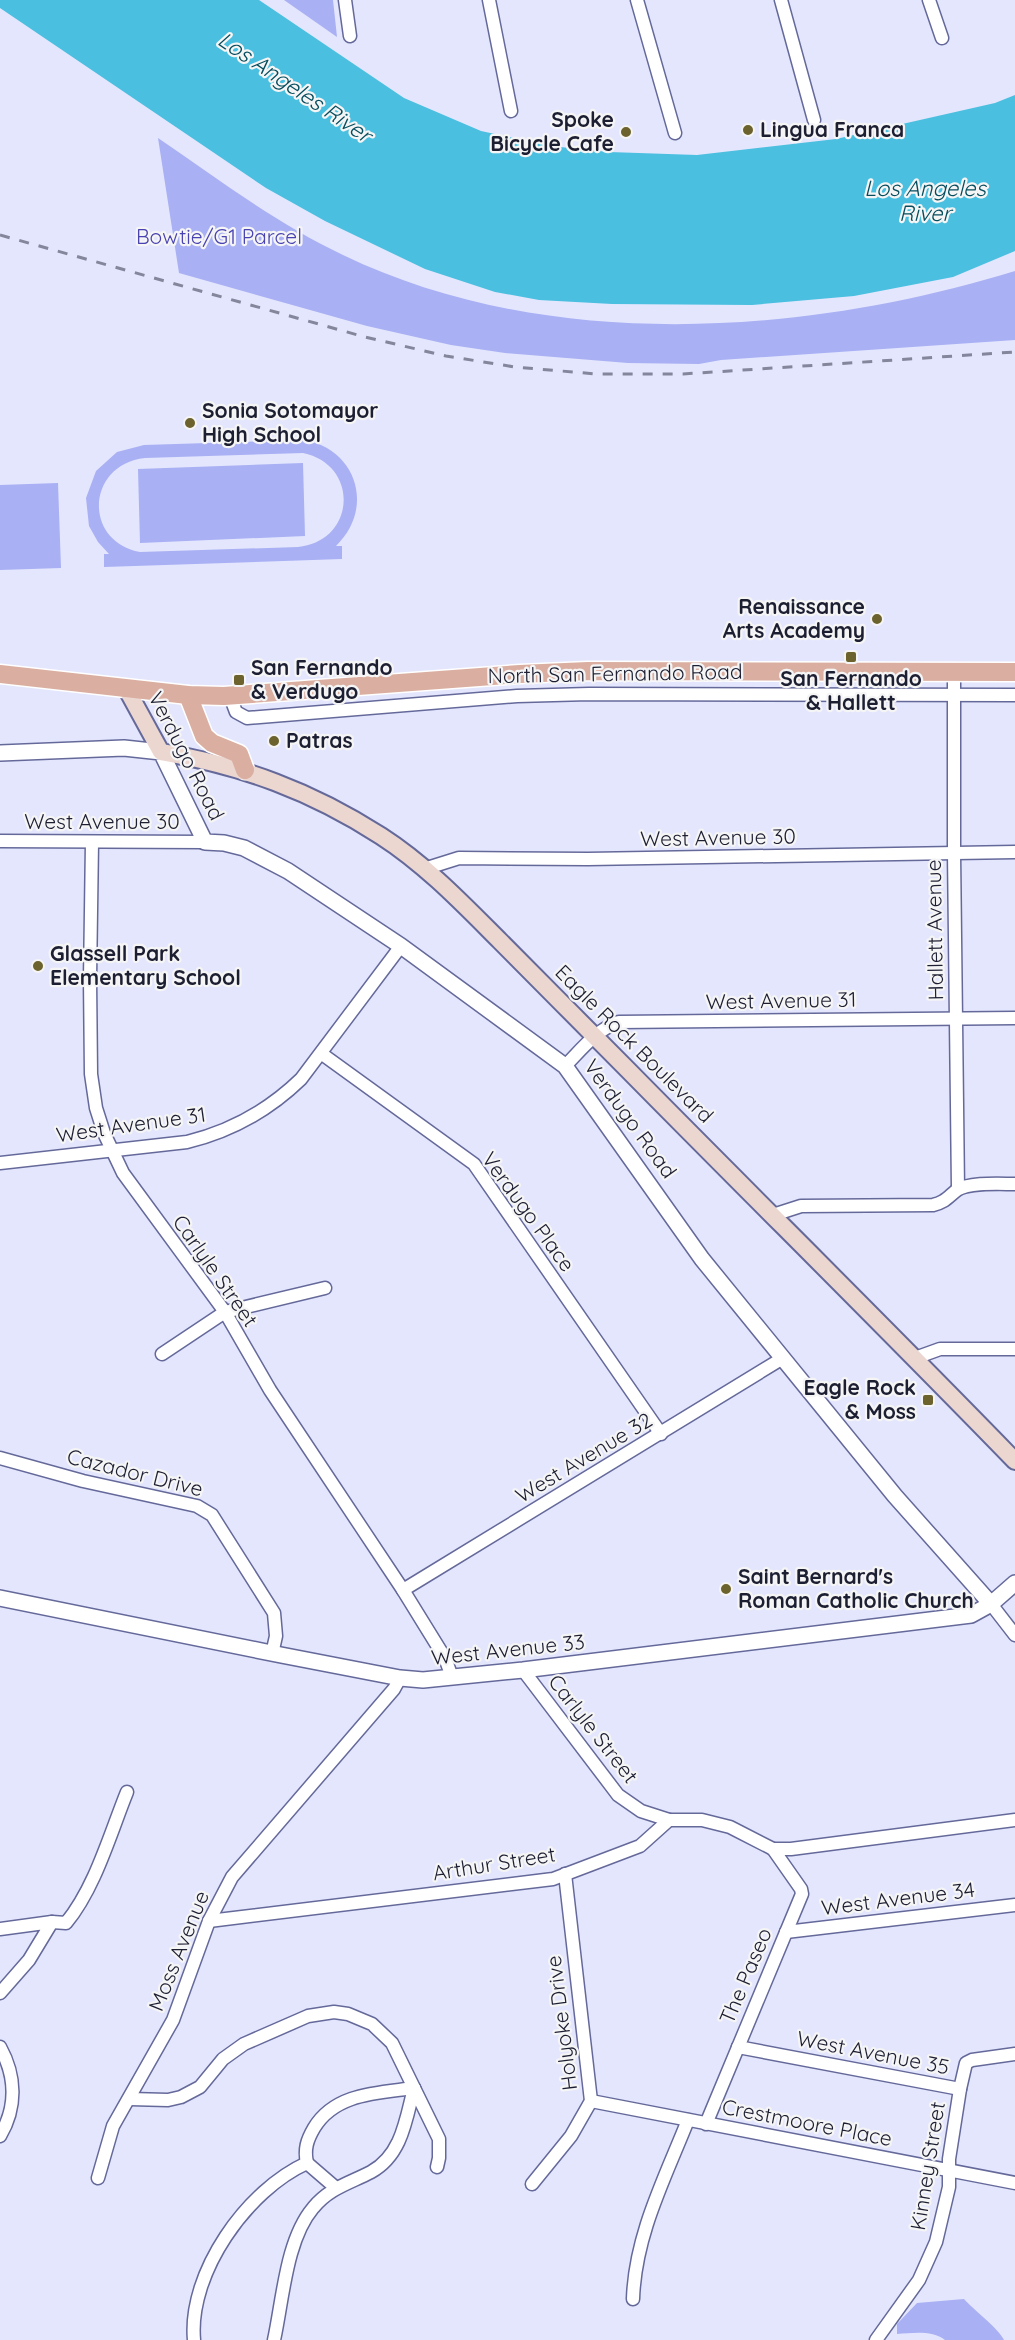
<svg xmlns="http://www.w3.org/2000/svg" width="1015" height="2340" font-family="Quicksand,sans-serif">
<style>
.green{fill:#a9b0f3;fill-rule:evenodd}
.water{fill:#4abfdf}
.lines{fill:none;stroke-linecap:round;stroke-linejoin:round}
.minor-casing{stroke:#65699a;stroke-width:15}
.tertiary-casing{stroke:#65699a;stroke-width:18}
.secondary-casing{stroke:#65699a;stroke-width:20}
.primary-casing{stroke:#fff;stroke-width:21}
.minor{stroke:#fff;stroke-width:12}
.tertiary{stroke:#fff;stroke-width:15}
.secondary{stroke:#ecd7d0;stroke-width:16}
.primary{stroke:#daafa1;stroke-width:18}
.rail{stroke:#84869c;stroke-width:3;stroke-dasharray:10 10;stroke-linecap:butt}
.poi-dot{fill:#6b622e;stroke:#f5f5f5;stroke-width:2}
.labels{text-anchor:middle;stroke-width:4.5;stroke-linejoin:round;paint-order:stroke}
.poi-label{font-size:21px;font-weight:bold;fill:#1c1e32;stroke:#f5f5f5;text-anchor:start}
.park-label{font-size:21px;fill:#4842b2;stroke:#f5f5f5}
.street-label{font-size:21px;fill:#1c1e32;stroke:#f5f5f5}
.water-label{font-size:22px;font-style:italic;fill:#054d5e;stroke:#f5f5f5}
</style>
<rect width="100%" height="100%" fill="#e3e6fd"/>
<!-- green -->
<g class="green">
<polygon points="284,0 333,0 337,37"/>
<path d="M158,138C218,179 277,224 343,255C546,353 804,336 1015,271V340L721,360L699,364L628,363L505,353L451,345L367,326L179,273Z"/>
<path d="M305,440C357,450 375,508 336,546H342V559L104,567V554H109L98,542L89,526L86,498L96,471L117,452L144,445ZM303,453C360,465 356,541 298,547L140,552C82,541 87,464 145,458Z"/>
<polygon points="303,463 305,536 140,543 138,469"/>
<polygon points="58,483 61,568 0,570 0,485"/>
<path d="M964,2299C974,2310 999,2329 1004,2340H945C933,2330 912,2333 897,2334V2324L917,2303Z"/>
</g>
<!-- water -->
<polygon class="water" points="0,0 259,0 404,98 481,131 550,146 609,152 697,155 836,139 995,103 1015,95 1015,251 953,277 854,296 752,305 612,304 539,300 495,292 425,269 325,221 266,188 0,8"/>
<g class="lines">
<!-- minor casing -->
<g class="minor-casing">
<g id="minor">
<polyline points="345,0 350,36"/>
<polyline points="489,0 511,111"/>
<polyline points="637,0 675,133"/>
<polyline points="781,0 814,120"/>
<polyline points="929,0 942,38"/>
<polyline points="954,671 954,853 958,1189"/>
<polyline points="230,696 236,712 247,718 517,696 589,694 1015,695"/>
<polyline points="0,841 205,842"/>
<polyline points="92,842 90,979 91,1074 96,1108 104,1133 123,1173 225,1312 270,1390 403,1590 445,1658 452,1677"/>
<polyline points="424,869 459,858 588,859 1015,852"/>
<polyline points="322,1054 474,1164 661,1434"/>
<path d="M565,1066C581,1050 597,1029 619,1022L1015,1018"/>
<path d="M0,1163L187,1142C232,1131 268,1111 301,1079L401,946"/>
<path d="M773,1215L801,1206L933,1205C944,1203 948,1197 957,1190C970,1182 999,1184 1015,1184"/>
<polyline points="162,1354 225,1312 325,1288"/>
<polyline points="915,1358 940,1349 1015,1349"/>
<polyline points="0,1458 83,1481 197,1506 212,1515 274,1613 276,1636 272,1654"/>
<polyline points="403,1590 783,1358"/>
<polyline points="991,1604 1015,1635"/>
<polyline points="523,1670 618,1795 641,1811 669,1820"/>
<polyline points="209,1921 553,1879 640,1846 669,1820 702,1820 730,1827 773,1849 791,1849 1015,1820"/>
<path d="M52,1922L66,1923C95,1888 110,1834 127,1792"/>
<polyline points="0,1929 52,1922 29,1960 0,1993"/>
<polyline points="786,1932 1015,1905"/>
<path d="M0,2047C16,2076 17,2107 0,2136"/>
<polyline points="738,2047 960,2089 966,2063 972,2060 1015,2054"/>
<polyline points="130,2099 168,2100 181,2097 200,2087 223,2059 244,2044 308,2016 334,2012 348,2014 372,2024 392,2043 439,2139 439,2158 437,2167"/>
<polyline points="591,2101 1015,2183"/>
<polyline points="706,2124 802,1894 801,1889 773,1849"/>
<path d="M307,2163C304,2149 307,2140 314,2128C335,2093 378,2093 414,2088"/>
<polyline points="307,2163 336,2188"/>
<polyline points="98,2178 113,2126 173,2020 209,1921 232,1877 394,1689 400,1678"/>
<polyline points="532,2184 571,2136 591,2101 565,1874"/>
<path d="M633,2299C635,2235 665,2178 688,2120"/>
<path d="M194,2340C188,2273 247,2190 307,2163"/>
<path d="M274,2340C283,2299 286,2240 313,2208C329,2188 350,2183 371,2172C402,2155 406,2119 414,2088"/>
<polyline points="876,2340 919,2280 936,2242 949,2187 949,2159 960,2089"/>
</g>
</g>
<!-- tertiary casing -->
<g class="tertiary-casing">
<g id="tertiary">
<polyline points="0,753 124,748 161,752 205,842 224,843 244,848 288,871 401,946 565,1066 702,1259 895,1496 991,1604"/>
<polyline points="0,1598 281,1655 400,1678 423,1680 523,1670 971,1615 991,1604 1015,1583"/>
</g>
</g>
<!-- secondary casing -->
<g class="secondary-casing">
<path id="secondary" d="M126,688L161,752C243,766 311,791 381,836C426,865 463,904 500,941C543,984 585,1027 628,1070C757,1201 887,1329 1015,1461"/>
</g>
<!-- primary casing -->
<g class="primary-casing">
<g id="primary">
<polyline points="0,674 188,695 224,696 520,674 588,671 1015,672"/>
<polyline points="188,695 204,736 212,743 239,754 245,770"/>
</g>
</g>
<!-- minor -->
<use href="#minor" class="minor"/>
<!-- tertiary -->
<use href="#tertiary" class="tertiary"/>
<!-- secondary -->
<use href="#secondary" class="secondary"/>
<!-- primary -->
<use href="#primary" class="primary"/>
<!-- rail -->
<polyline class="rail" points="0,235 365,337 446,356 515,367 596,374 683,374 1015,352"/>
</g>
<!-- markers -->
<g class="poi-dot">
<circle cx="748" cy="130" r="6"/>
<circle cx="626" cy="132" r="6"/>
<circle cx="190" cy="423" r="6"/>
<circle cx="877" cy="619" r="6"/>
<rect x="845" y="651" width="12" height="12" rx="3"/>
<rect x="233" y="674" width="12" height="12" rx="3"/>
<circle cx="274" cy="741" r="6"/>
<circle cx="38" cy="966" r="6"/>
<rect x="922" y="1394" width="12" height="12" rx="3"/>
<circle cx="726" cy="1589" r="6"/>
</g>
<g class="labels">
<!-- poi labels -->
<g class="poi-label">
<text x="614" y="127" text-anchor="end">Spoke<tspan x="614" dy="24">Bicycle Cafe</tspan></text>
<text x="760" y="137">Lingua Franca</text>
<text x="202" y="418">Sonia Sotomayor<tspan x="202" dy="24">High School</tspan></text>
<text x="865" y="614" text-anchor="end">Renaissance<tspan x="865" dy="24">Arts Academy</tspan></text>
<text x="251" y="675">San Fernando<tspan x="251" dy="24">&amp; Verdugo</tspan></text>
<text x="851" y="686" text-anchor="middle">San Fernando<tspan x="851" dy="24">&amp; Hallett</tspan></text>
<text x="286" y="748">Patras</text>
<text x="50" y="961">Glassell Park<tspan x="50" dy="24">Elementary School</tspan></text>
<text x="916" y="1395" text-anchor="end">Eagle Rock<tspan x="916" dy="24">&amp; Moss</tspan></text>
<text x="738" y="1584">Saint Bernard's<tspan x="738" dy="24">Roman Catholic Church</tspan></text>
</g>
<!-- park labels -->
<g class="park-label">
<text x="219" y="244">Bowtie/G1 Parcel</text>
</g>
<!-- street labels -->
<g class="street-label">
<text transform="translate(615 674) rotate(-1)" y="7">North San Fernando Road</text>
<text transform="translate(186 756) rotate(63)" y="7">Verdugo Road</text>
<text x="102" y="829">West Avenue 30</text>
<text transform="translate(718 838) rotate(-1)" y="7">West Avenue 30</text>
<text transform="translate(935 930) rotate(-91)" y="7">Hallett Avenue</text>
<text transform="translate(781 1001) rotate(-1)" y="7">West Avenue 31</text>
<text transform="translate(634 1044) rotate(45)" y="7">Eagle Rock Boulevard</text>
<text transform="translate(630 1119) rotate(54)" y="7">Verdugo Road</text>
<text transform="translate(131 1125) rotate(-8)" y="7">West Avenue 31</text>
<text transform="translate(528 1212) rotate(54)" y="7">Verdugo Place</text>
<text transform="translate(215 1271) rotate(55)" y="7">Carlyle Street</text>
<text transform="translate(584 1458) rotate(-31)" y="7">West Avenue 32</text>
<text transform="translate(135 1473) rotate(14)" y="7">Cazador Drive</text>
<text transform="translate(508 1650) rotate(-6)" y="7">West Avenue 33</text>
<text transform="translate(593 1729) rotate(52)" y="7">Carlyle Street</text>
<text transform="translate(494 1864) rotate(-9)" y="7">Arthur Street</text>
<text transform="translate(898 1899) rotate(-7)" y="7">West Avenue 34</text>
<text transform="translate(179 1951) rotate(-68)" y="7">Moss Avenue</text>
<text transform="translate(746 1976) rotate(-67)" y="7">The Paseo</text>
<text transform="translate(562 2023) rotate(-97)" y="7">Holyoke Drive</text>
<text transform="translate(873 2053) rotate(11)" y="7">West Avenue 35</text>
<text transform="translate(807 2123) rotate(11)" y="7">Crestmoore Place</text>
<text transform="translate(928 2166) rotate(-81)" y="7">Kinney Street</text>
</g>
<!-- water labels -->
<g class="water-label">
<text transform="translate(295 87) rotate(34)" y="8">Los Angeles River</text>
<text x="925" y="196">Los Angeles<tspan x="925" dy="25">River</tspan></text>
</g>
</g>
</svg>
